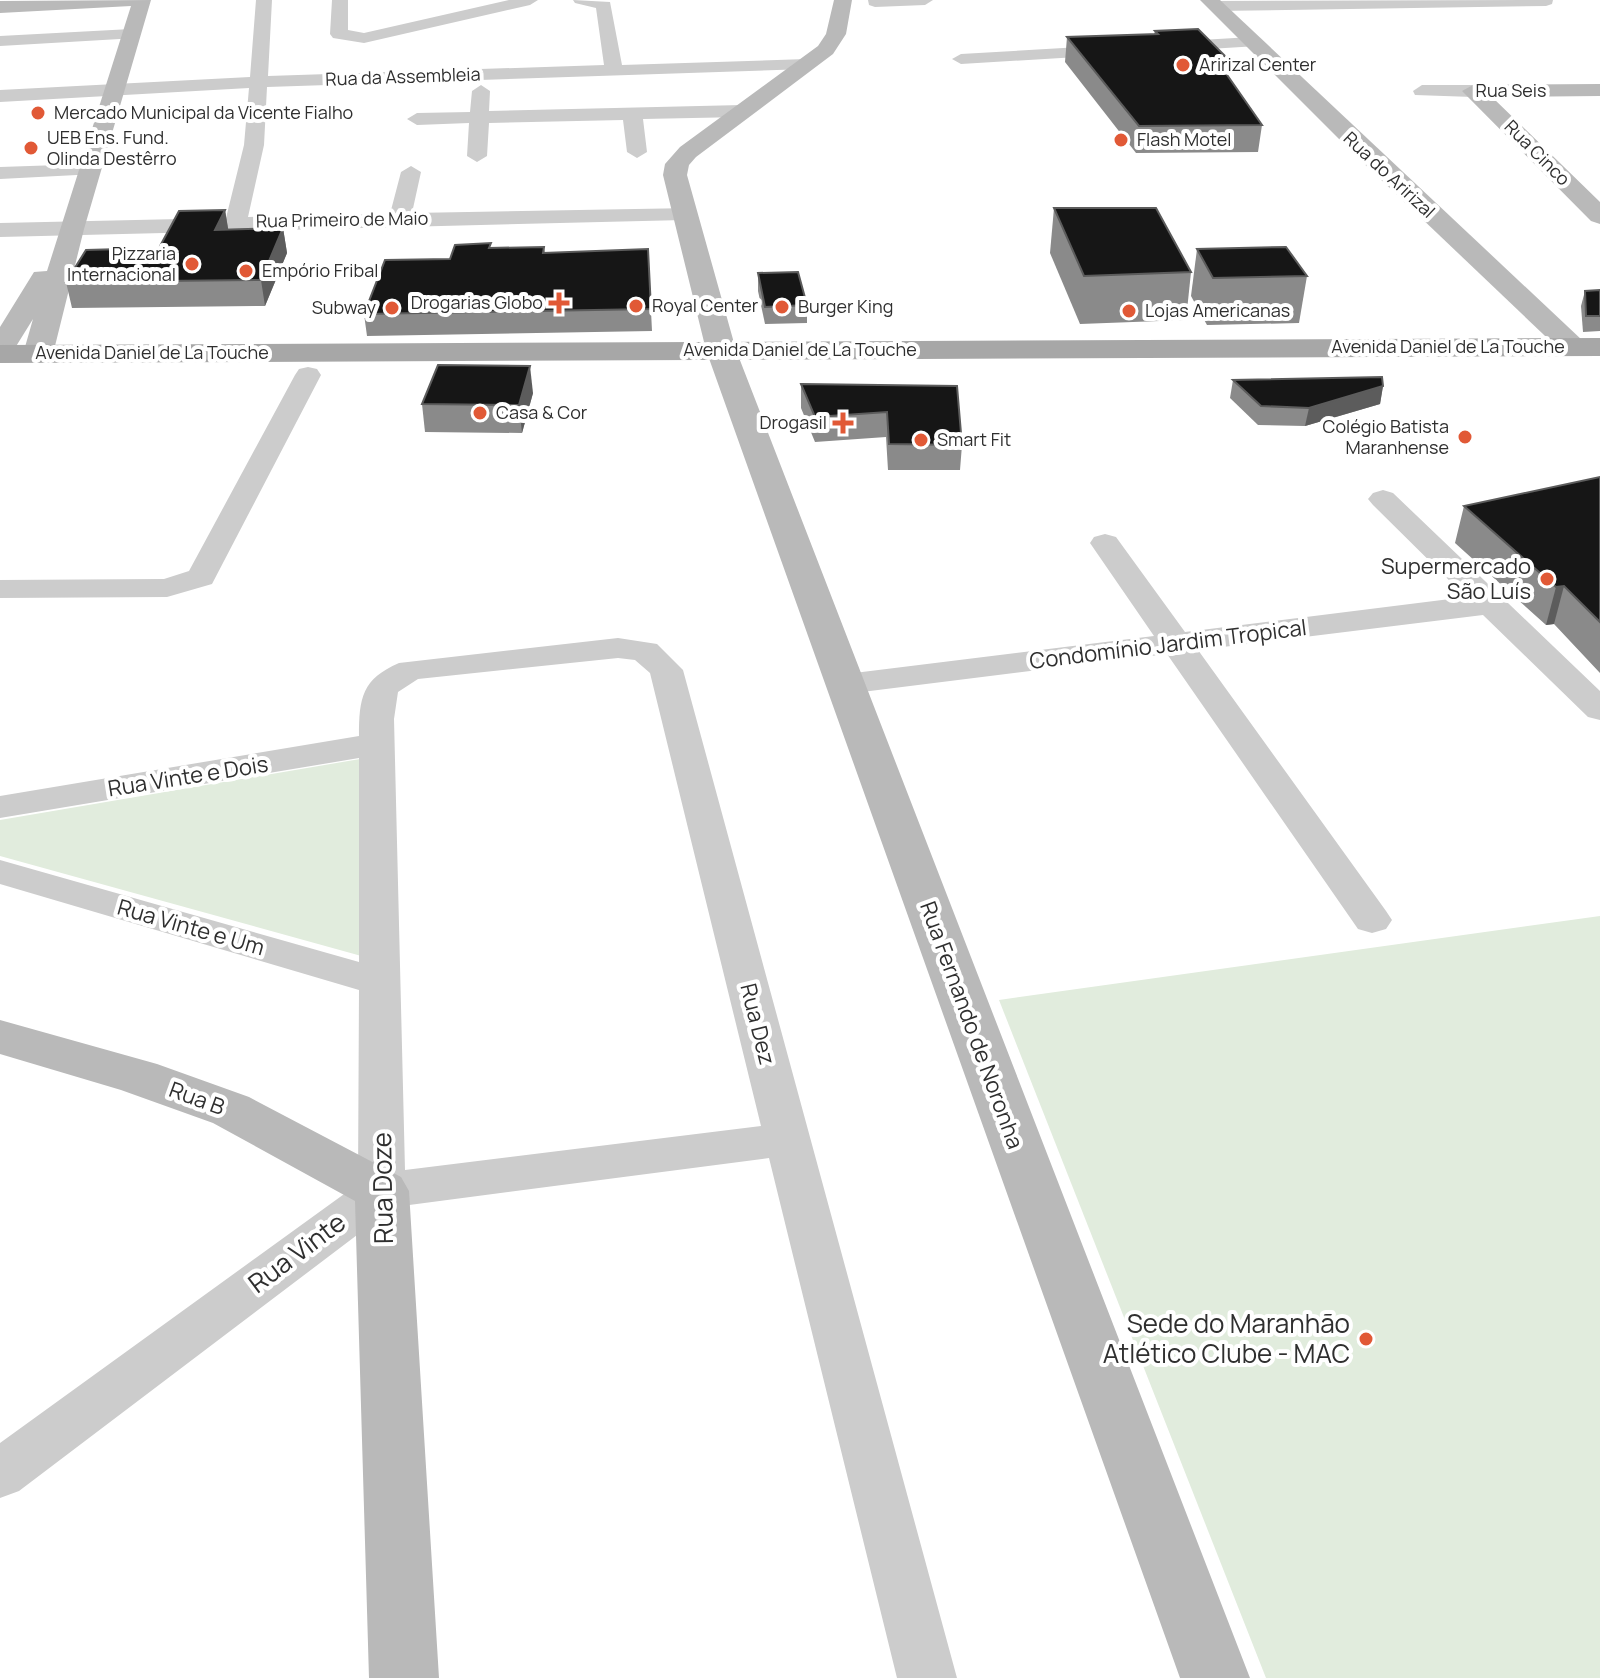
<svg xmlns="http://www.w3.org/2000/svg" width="1600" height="1678" font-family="Manrope,sans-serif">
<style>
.green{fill:#e1ecdd}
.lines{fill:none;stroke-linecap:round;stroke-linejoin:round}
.street{fill:#ccc;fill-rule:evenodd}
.secondary{fill:#b9b9b9;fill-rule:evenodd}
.primary{fill:#a7a7a7;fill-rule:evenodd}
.wall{fill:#8a8a8a}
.shaded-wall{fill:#5c5c5c}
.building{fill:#161616;stroke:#5c5c5c;stroke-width:2}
.poi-dot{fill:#e15936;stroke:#fff;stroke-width:3}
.labels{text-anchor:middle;stroke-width:8;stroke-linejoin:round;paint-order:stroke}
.far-poi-label{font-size:18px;fill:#2f2f2f;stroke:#fff;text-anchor:start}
.far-street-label{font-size:18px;fill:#2f2f2f;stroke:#fff}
.poi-label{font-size:22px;fill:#2f2f2f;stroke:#fff;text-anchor:end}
.street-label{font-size:22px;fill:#2f2f2f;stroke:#fff}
.near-street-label{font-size:26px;fill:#2f2f2f;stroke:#fff}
.near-poi-label{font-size:26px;fill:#2f2f2f;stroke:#fff;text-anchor:end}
</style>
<rect width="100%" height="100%" fill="#fff"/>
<!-- green -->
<g class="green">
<polygon points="360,759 365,957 0,856 0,820"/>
<polygon points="1600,916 1600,1678 1266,1678 999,1000"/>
</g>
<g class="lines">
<!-- street -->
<g class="street">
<polygon points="256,0 272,0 268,76 604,65 596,8 575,3 573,0 610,2 622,65 807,59 816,64 807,69 267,87 264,145 248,217 390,214 401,172 411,166 421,172 412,213 692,208 695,213 692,218 684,220 0,237 0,223 226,218 244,145 249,88 0,102 0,90 250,77"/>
<polygon points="332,0 348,0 348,30 364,33 509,0 538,0 530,5 364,43 333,38 330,34"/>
<polygon points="868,0 933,0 925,5 875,7 869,5"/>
<polygon points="1553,0 1552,4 1546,6 1215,11 1207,6 1215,1"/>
<polygon points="131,29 137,30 140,34 137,38 0,46 0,36"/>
<polygon points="1252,37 1258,38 1261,42 1258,46 961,64 952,59 961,54"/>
<polygon points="481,85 490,91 489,111 742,105 752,111 742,117 643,119 647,152 637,158 627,152 623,120 489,123 487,156 477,162 467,156 469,123 417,125 407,119 417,113 470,112 472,91"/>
<polygon points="1422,85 1473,85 1482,91 1473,97 1415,95 1413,91"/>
<polygon points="89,164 99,170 96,174 0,179 0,167"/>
<polygon points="308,367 317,369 321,375 212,584 167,597 0,598 0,580 164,579 189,571 295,375 299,369"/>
<polygon points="1383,490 1393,493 1600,691 1600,720 1588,717 1483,615 1198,650 1386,911 1392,920 1386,929 1372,933 1358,929 1167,654 846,694 834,691 829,684 834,677 846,674 1154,636 1090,543 1094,537 1105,534 1116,537 1185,632 1466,597 1373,505 1368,499 1373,493"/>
<path d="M618,638L657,644L683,670L957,1678H897L769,1158L394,1207L19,1491L0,1498V1443L358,1184L359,990L0,884V860L359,962V758L0,818V796L359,736C359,698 362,679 399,663ZM618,658L635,660L650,673L761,1126L405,1170L394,719L398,692L418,679Z"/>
</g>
<!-- secondary -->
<g class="secondary">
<polygon points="151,0 84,229 53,354 48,360 38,363 28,360 23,354 33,319 10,356 0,359 0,327 34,272 47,271 131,6 0,13 0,1"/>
<polygon points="834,0 852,0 846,34 833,54 696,157 689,165 687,175 736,350 1250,1678 1180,1678 706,350 663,175 665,164 680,147 818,46 826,34"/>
<polygon points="1200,0 1220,0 1583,341 1588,347 1583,353 1573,356 1563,353 1355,155"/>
<polygon points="1600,84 1600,96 1492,97 1600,202 1600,224 1591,221 1462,91 1473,85"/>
<polygon points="0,1020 157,1064 249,1097 401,1177 409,1191 439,1678 369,1678 355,1201 213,1123 121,1090 0,1054"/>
</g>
<!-- primary -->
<polygon class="primary" points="1600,338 1600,356 0,363 0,345"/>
</g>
<!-- wall -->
<g class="wall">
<polygon points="1155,31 1228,59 1226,74 1262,125 1258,152 1136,153 1065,62 1067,37 1154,34"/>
<polygon points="1054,208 1191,272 1186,320 1080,324 1050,253"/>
<polygon points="225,210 228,229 283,228 287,253 265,306 72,308 66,282 159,248"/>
<polygon points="544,247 545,253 648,249 652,331 367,336 364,314 450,259 491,248"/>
<polygon points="1197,249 1307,276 1299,323 1207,325 1191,296"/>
<polygon points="758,273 807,305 807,323 765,324 758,291"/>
<polygon points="1600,290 1600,331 1583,332 1581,306 1585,291"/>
<polygon points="1233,380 1383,386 1380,404 1305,426 1258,425 1230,398"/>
<polygon points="801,384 957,386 962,445 960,470 888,470 886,437 815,442 801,408"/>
<polygon points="533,393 522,433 425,432 422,404"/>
<polygon points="1600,477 1600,673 1554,624 1546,625 1455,543 1464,506"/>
</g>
<!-- shaded-wall -->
<g class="shaded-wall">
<polygon points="225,210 229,234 215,230"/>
<polygon points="283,228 287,253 265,306 261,280"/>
<polygon points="530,366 533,393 522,433 519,405"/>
<polygon points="1383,386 1380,404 1305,426 1309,408"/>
<polygon points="1564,586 1554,624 1546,625 1556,587"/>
</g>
<!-- building -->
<g class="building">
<polygon points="1198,29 1228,59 1216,59 1262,125 1139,126 1067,37 1158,34 1155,31"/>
<polygon points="1054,208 1156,208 1191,272 1084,276"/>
<polygon points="225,210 215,230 283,228 261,280 66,282 86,250 159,248 179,211"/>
<polygon points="491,243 489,248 544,247 543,253 648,249 651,309 364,314 385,260 450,259 455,245"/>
<polygon points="1286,247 1307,276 1213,278 1197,249"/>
<polygon points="798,272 807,305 765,307 758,273"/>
<polygon points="1600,290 1600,316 1586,316 1585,291"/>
<polygon points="438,365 530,366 519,405 422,404"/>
<polygon points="1382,377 1383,386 1309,408 1261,406 1233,380"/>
<polygon points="801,384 957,386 962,445 889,444 887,412 815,417"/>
<polygon points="1600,477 1600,622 1564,586 1556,587 1464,506"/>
</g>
<!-- markers -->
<g class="poi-dot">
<circle cx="1183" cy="65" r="8"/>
<circle cx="38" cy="113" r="8"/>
<circle cx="1121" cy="140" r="8"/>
<circle cx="31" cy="148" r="8"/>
<circle cx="192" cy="264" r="8"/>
<circle cx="246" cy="271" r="8"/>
<path d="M555 291h8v8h8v8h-8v8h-8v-8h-8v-8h8z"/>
<circle cx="636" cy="306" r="8"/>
<circle cx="782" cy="307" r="8"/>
<circle cx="392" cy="308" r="8"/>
<circle cx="1129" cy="311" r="8"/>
<circle cx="480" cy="413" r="8"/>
<path d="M839 411h8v8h8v8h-8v8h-8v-8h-8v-8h8z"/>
<circle cx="1465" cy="437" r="8"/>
<circle cx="921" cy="440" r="8"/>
<circle cx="1547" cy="579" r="8"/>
<circle cx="1366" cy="1339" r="8"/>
</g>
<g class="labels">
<!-- far-poi labels -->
<g class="far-poi-label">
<text x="1199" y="71">Aririzal Center</text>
<text x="54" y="119">Mercado Municipal da Vicente Fialho</text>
<text x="47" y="144">UEB Ens. Fund.<tspan x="47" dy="21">Olinda Destêrro</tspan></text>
<text x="1137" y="146">Flash Motel</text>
<text x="176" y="260" text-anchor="end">Pizzaria<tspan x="176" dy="21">Internacional</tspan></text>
<text x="262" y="277">Empório Fribal</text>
<text x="543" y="309" text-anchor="end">Drogarias Globo</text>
<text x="652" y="312">Royal Center</text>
<text x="798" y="313">Burger King</text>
<text x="376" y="314" text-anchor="end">Subway</text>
<text x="1145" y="317">Lojas Americanas</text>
<text x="496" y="419">Casa &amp; Cor</text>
<text x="827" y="429" text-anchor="end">Drogasil</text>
<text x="1449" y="433" text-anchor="end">Colégio Batista<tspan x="1449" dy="21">Maranhense</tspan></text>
<text x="937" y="446">Smart Fit</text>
</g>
<!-- far-street labels -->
<g class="far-street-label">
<text transform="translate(403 77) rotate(-2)" y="6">Rua da Assembleia</text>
<text x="1511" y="97">Rua Seis</text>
<text transform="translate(1537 153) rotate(45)" y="6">Rua Cinco</text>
<text transform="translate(1389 175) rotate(43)" y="6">Rua do Aririzal</text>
<text transform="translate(342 220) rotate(-1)" y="6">Rua Primeiro de Maio</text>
<text x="1448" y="353">Avenida Daniel de La Touche</text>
<text x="800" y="356">Avenida Daniel de La Touche</text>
<text x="152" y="359">Avenida Daniel de La Touche</text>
</g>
<!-- poi labels -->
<g class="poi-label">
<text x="1531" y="574">Supermercado<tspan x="1531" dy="25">São Luís</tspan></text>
</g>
<!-- street labels -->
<g class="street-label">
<text transform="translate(1168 644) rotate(-7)" y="8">Condomínio Jardim Tropical</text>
<text transform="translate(188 776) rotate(-9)" y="8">Rua Vinte e Dois</text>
<text transform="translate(191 927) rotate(16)" y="8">Rua Vinte e Um</text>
<text transform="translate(758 1024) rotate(76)" y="8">Rua Dez</text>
<text transform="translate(972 1025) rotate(70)" y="8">Rua Fernando de Noronha</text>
<text transform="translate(197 1098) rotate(20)" y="8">Rua B</text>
</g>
<!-- near-street labels -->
<g class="near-street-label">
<text transform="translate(383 1188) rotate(-91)" y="9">Rua Doze</text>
<text transform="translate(297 1253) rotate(-37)" y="9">Rua Vinte</text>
</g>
<!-- near-poi labels -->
<g class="near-poi-label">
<text x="1350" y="1333">Sede do Maranhão<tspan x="1350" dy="30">Atlético Clube - MAC</tspan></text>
</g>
</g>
</svg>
